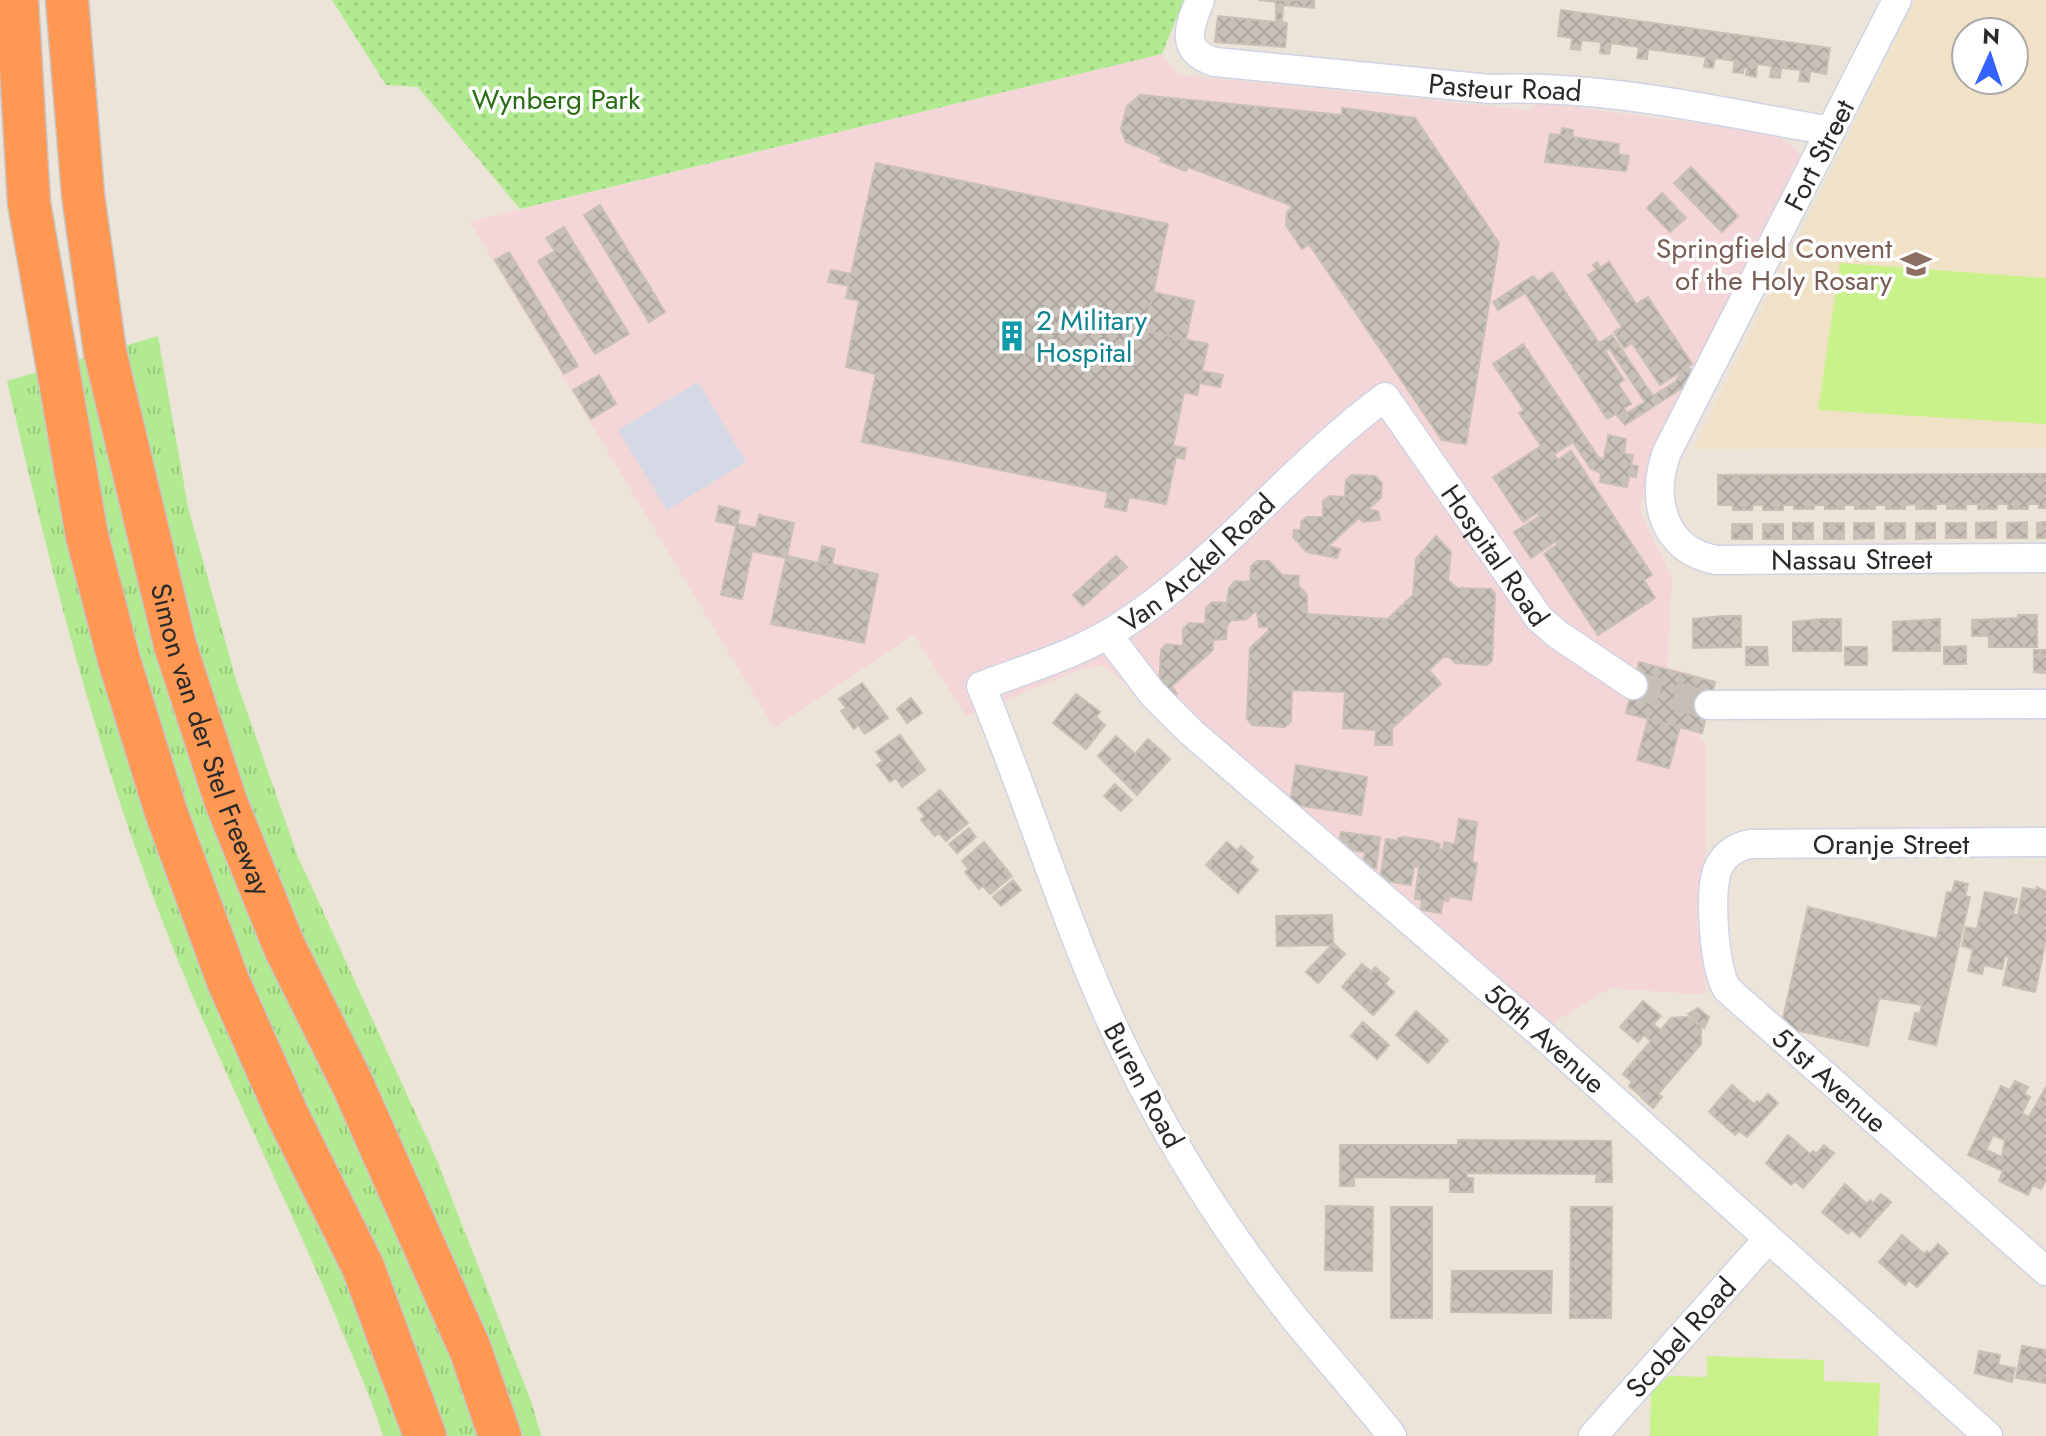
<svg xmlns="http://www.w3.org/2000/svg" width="2046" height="1436" font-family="Jost,sans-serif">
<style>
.education{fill:#f1e2c7;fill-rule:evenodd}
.medical{fill:#f5d6d8}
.airport{fill:#d5d8e5}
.grass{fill:url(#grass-tufts)}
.park{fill:url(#park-dots)}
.pitch{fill:#caf28b}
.building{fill:url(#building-cross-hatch);stroke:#c9c0b3;stroke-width:2;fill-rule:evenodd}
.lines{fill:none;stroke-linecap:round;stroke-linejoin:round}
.minor-tunnel{stroke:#c6bfb6;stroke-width:28;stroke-dasharray:28 14;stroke-linecap:butt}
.minor-casing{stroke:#cfd3e4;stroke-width:31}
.highway-casing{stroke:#c7c7c7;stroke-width:45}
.minor{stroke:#fff;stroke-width:28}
.highway{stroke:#ff9853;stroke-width:42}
.labels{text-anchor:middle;stroke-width:7;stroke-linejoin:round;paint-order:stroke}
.street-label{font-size:28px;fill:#292929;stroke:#fff}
.park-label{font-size:28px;fill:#286d13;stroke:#fff}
.education-label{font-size:28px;fill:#785e54;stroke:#fff;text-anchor:end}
.culture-label{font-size:28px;fill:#0d838f;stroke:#fff;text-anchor:start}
</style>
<defs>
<pattern id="grass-tufts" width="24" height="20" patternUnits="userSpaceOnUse" patternTransform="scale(2)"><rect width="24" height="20" fill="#b1ea90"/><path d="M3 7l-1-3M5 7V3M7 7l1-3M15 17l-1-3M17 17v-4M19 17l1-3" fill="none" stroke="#98c97c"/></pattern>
<pattern id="park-dots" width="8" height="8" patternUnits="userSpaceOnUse" patternTransform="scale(2)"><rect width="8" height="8" fill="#b1ea90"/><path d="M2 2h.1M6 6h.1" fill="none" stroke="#98c97c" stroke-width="1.8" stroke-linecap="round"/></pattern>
<pattern id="building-cross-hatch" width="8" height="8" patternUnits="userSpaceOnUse" patternTransform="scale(2)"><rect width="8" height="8" fill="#c8c1b9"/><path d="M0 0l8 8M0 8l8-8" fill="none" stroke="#aca69f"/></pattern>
</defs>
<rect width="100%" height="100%" fill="#ede4d9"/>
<!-- education -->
<path class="education" d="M1915,0H2046V448L1694,449ZM1966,32H2014V80H1966Z"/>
<!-- medical -->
<polygon class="medical" points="1162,54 1179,75 1529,110 1537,102 1776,134 1802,155 1651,453 1640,511 1672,578 1667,667 1716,681 1700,740 1705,742 1705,995 1610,988 1545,1028 1243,786 1103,665 1082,669 966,716 914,635 774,728 470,222"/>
<!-- airport -->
<polygon class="airport" points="698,382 746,462 667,510 618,430"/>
<!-- grass -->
<path class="grass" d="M158,336L188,507L237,683L298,857L436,1158L531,1401L541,1436H383C370,1394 351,1353 334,1312C279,1181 213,1054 162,920C94,745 49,563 7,381Z"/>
<!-- park -->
<polygon class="park" points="332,0 1184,0 1162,54 520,209 418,87 386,85"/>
<!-- pitch -->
<g class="pitch">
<polygon points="1840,263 2046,278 2046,424 1818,410"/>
<polygon points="1707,1356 1824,1360 1824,1381 1880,1383 1878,1436 1650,1436 1651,1392 1669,1376 1707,1377"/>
</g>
<!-- building -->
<g class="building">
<polygon points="1258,0 1314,0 1314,8 1283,5 1282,22 1287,23 1285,47 1215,42 1218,16 1276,22 1276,2"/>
<polygon points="1561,10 1830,48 1826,74 1810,71 1809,82 1799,81 1801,70 1781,68 1780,78 1770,77 1772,66 1757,64 1756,77 1746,75 1747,68 1743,68 1743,73 1733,72 1735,61 1715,58 1713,68 1704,67 1706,57 1648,49 1647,59 1637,58 1639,47 1611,43 1609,54 1600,53 1601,42 1582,40 1580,50 1571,49 1572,38 1558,36"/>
<polygon points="1140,95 1342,115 1342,108 1415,118 1499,243 1466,444 1442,440 1309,244 1302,249 1286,225 1287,212 1292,208 1288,204 1188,167 1186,171 1160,161 1162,157 1126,142 1121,129 1127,106"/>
<polygon points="1562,128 1573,130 1572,137 1619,144 1618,154 1629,156 1626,171 1545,162 1550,134 1561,135"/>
<polygon points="876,163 1168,224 1145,331 1208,344 1202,371 1223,375 1220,387 1200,383 1197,395 1184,392 1173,446 1186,448 1184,459 1176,457 1166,504 1129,497 1126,511 1105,507 1108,492 862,442 876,374 846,367 859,301 846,298 849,286 828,282 831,270 851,274"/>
<polygon points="1691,167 1738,216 1722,232 1674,183"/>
<polygon points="1662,193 1686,218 1670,232 1647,208"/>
<polygon points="600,205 665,312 649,322 584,215"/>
<polygon points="564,227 629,334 595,354 538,261 555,251 546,238"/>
<polygon points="509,252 578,366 564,374 495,260"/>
<path d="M1597,262L1600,268L1609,262L1636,304L1648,297L1692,364L1687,367L1693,371L1682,388L1625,425L1616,414L1607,419L1525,293L1498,310L1493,302L1533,276L1538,282L1552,272L1599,343L1612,335L1653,396L1675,382L1683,370L1660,385L1632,343L1624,348L1614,332L1622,327L1588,275L1596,270L1593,265ZM1609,348L1645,402L1627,413L1624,408L1631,404L1618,384L1624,380L1605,351Z"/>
<polygon points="1153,292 1194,301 1186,339 1145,331"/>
<polygon points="1523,344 1599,458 1604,459 1605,450 1611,451 1606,449 1608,435 1626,439 1624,452 1619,453 1633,455 1631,465 1638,466 1636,477 1629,476 1627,487 1600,482 1601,473 1591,469 1573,442 1554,454 1558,460 1571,451 1652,575 1644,580 1655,598 1598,635 1544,554 1558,544 1556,541 1531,558 1514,532 1540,516 1537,513 1523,522 1493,477 1541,446 1519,413 1524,410 1493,364"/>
<polygon points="599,375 616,404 591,419 573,390"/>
<polygon points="2046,474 2046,508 2039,508 2039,504 2028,504 2028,509 2008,509 2008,504 1997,504 1997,509 1978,509 1978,504 1966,504 1966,509 1947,509 1947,504 1936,504 1936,509 1916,509 1916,504 1905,505 1905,509 1886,509 1886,505 1875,505 1875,509 1855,509 1855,505 1844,505 1844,509 1825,509 1825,505 1814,505 1814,509 1794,509 1794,505 1783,505 1783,510 1763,510 1763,505 1753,505 1752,510 1733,510 1733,505 1718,505 1718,475"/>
<polygon points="1352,475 1375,476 1382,483 1381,498 1367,510 1378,511 1380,520 1363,522 1359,518 1328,546 1340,549 1337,558 1307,552 1293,537 1294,530 1301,530 1301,522 1307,517 1323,517 1323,501 1330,496 1345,497 1346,480"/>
<polygon points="719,506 740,511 737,524 756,528 759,515 794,523 787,556 829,565 819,561 822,546 835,549 832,564 878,574 864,643 771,624 786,558 752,551 742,599 721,595 736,526 716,521"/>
<polygon points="1996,522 1996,538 1976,538 1976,523"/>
<polygon points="2027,522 2027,538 2007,538 2007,523"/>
<polygon points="2046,522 2046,538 2037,538 2037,523"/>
<rect x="1793" y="523" width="20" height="16"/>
<rect x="1824" y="523" width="20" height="16"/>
<polygon points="1854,523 1874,523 1874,538 1854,539"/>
<polygon points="1885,523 1905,523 1905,538 1885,539"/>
<polygon points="1916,523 1935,523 1935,538 1916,539"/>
<rect x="1946" y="523" width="20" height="15"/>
<rect x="1732" y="524" width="20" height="15"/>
<rect x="1763" y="524" width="20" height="15"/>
<polygon points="1436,536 1451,552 1448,580 1457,588 1491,589 1495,594 1492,661 1487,665 1455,663 1449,657 1443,657 1429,670 1441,684 1392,728 1392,745 1375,745 1376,730 1343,728 1345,692 1292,690 1291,721 1285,727 1252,725 1247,719 1250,648 1268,631 1268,627 1259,627 1257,610 1245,620 1232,620 1227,625 1226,639 1213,640 1213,650 1172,686 1177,694 1172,698 1159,688 1161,650 1166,644 1183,646 1183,629 1189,623 1205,624 1206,608 1212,602 1227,603 1229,588 1235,581 1250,582 1251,566 1257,561 1269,561 1282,575 1299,576 1298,585 1307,595 1307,614 1388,619 1413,595 1416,559"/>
<polygon points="1116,556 1127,567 1083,606 1073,595"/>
<polygon points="2018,615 2037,615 2037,647 1989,647 1989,636 1972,636 1972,620 2018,618"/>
<polygon points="1722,616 1741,616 1741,647 1693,648 1693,619"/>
<polygon points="1822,619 1841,619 1841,651 1793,651 1793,622"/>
<polygon points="1940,619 1940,651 1893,651 1893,622"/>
<polygon points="1966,646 1966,664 1944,664 1944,647"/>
<polygon points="1746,647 1767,647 1768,665 1746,665"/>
<rect x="1845" y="647" width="22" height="18"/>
<polygon points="2034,650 2046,650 2046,673 2034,672"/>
<polygon points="1639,662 1715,682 1702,733 1626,713"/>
<polygon points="862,683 888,718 865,734 858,725 854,729 841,711 846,708 839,699"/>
<polygon points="1076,694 1100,712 1096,717 1105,725 1086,749 1053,723"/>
<polygon points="911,698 922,713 907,723 897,709"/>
<polygon points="1648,719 1680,727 1669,768 1637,760"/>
<polygon points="900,735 925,770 902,787 896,778 890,782 877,765 883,761 876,752"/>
<polygon points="1116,736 1135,754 1148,739 1170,759 1137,795 1098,756"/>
<polygon points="1296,765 1367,777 1361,815 1290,804"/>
<polygon points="1115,784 1132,800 1121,811 1104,796"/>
<polygon points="940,790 968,823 946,841 939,833 935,836 921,820 925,816 918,808"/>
<polygon points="1459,819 1477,822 1472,862 1477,863 1471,900 1449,896 1448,901 1443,900 1441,913 1421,910 1422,900 1415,899 1419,867 1414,866 1411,885 1380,880 1386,839 1398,841 1398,838 1404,837 1431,841 1440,844 1439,849 1443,850 1444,842 1455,844"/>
<polygon points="969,828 976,837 957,853 949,844"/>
<polygon points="1341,832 1380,837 1376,868 1363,866 1365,852 1348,850 1349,844 1339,843"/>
<polygon points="984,842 1012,876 990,894 983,886 979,889 965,872 969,869 962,861"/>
<polygon points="1227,842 1237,851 1241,846 1253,857 1249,862 1258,870 1238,893 1206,865"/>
<polygon points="1013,880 1021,890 1001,906 993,897"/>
<polygon points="1955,881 1968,884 1965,896 1970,897 1936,1045 1909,1039 1915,1013 1920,1014 1922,1005 1879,998 1868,1046 1781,1027 1808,907 1937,939 1947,892 1952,893"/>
<polygon points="2037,887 2046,892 2046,939 2035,992 2003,985 2009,957 2005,956 2002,969 1984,965 1982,974 1968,971 1973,949 1962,946 1966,927 1977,929 1985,892 2017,899 2013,914 2018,915 2023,888 2036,890"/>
<polygon points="1332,915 1333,943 1345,954 1318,983 1306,972 1332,945 1277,946 1276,916"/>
<polygon points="1362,964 1372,972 1375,967 1389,979 1385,984 1394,992 1373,1015 1342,987"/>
<polygon points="1643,1001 1661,1016 1653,1024 1661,1030 1671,1018 1688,1017 1701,1027 1701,1044 1658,1094 1662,1097 1653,1108 1641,1097 1645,1093 1640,1095 1629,1086 1632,1082 1623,1074 1651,1041 1644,1035 1638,1042 1620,1027"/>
<polygon points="1698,1008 1709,1017 1704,1028 1688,1014"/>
<polygon points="1416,1011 1448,1040 1428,1063 1396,1035"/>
<polygon points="1363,1022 1389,1045 1377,1059 1351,1036"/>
<path d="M2015,1081L2028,1087L2024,1094L2030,1097L2022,1113L2029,1117L2046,1087V1180L2041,1189L2033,1185L2028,1195L1999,1181L2003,1171L1968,1155L2001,1086L2010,1090ZM1993,1135L2005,1140L2002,1157L1986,1150Z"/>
<polygon points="1732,1085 1754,1104 1757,1101 1760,1103 1768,1094 1778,1103 1747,1137 1739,1131 1735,1135 1709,1112"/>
<polygon points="1788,1135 1810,1154 1813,1151 1816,1154 1824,1145 1834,1153 1803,1188 1795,1181 1791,1185 1766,1163"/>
<polygon points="1458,1140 1611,1141 1612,1182 1596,1182 1597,1174 1467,1173 1467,1178 1473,1178 1473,1192 1450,1192 1450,1178 1354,1177 1354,1186 1340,1186 1340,1145 1458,1145"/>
<polygon points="1845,1184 1867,1204 1870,1200 1873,1203 1881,1194 1891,1202 1860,1237 1852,1230 1848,1234 1822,1212"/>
<polygon points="1326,1206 1373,1207 1372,1271 1325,1270"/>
<rect x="1391" y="1207" width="41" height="111"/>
<polygon points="1571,1207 1612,1207 1611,1318 1570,1318"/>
<polygon points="1902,1235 1924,1254 1927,1251 1930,1253 1938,1244 1948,1253 1917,1287 1909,1280 1905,1285 1879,1262"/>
<polygon points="1452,1271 1552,1271 1551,1313 1451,1312"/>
<polygon points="2022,1346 2046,1350 2046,1383 2016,1378"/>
<polygon points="1979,1351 2000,1355 1998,1365 2015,1368 2012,1382 1975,1373"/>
</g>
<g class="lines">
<!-- minor-tunnel -->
<polyline class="minor-tunnel" points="1633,685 1709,705"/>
<!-- minor casing -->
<g class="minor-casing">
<g id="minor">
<path id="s1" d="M1200,0C1189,27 1179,51 1215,62L1490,89C1604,84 1720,112 1831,131"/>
<path id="s2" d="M1897,0L1667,452C1650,498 1662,550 1716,560L2046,558"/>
<path id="s3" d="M1108,635L1152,693L1191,732L1538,1031L1988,1436"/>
<polyline points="1709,705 2046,704"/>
<path id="s4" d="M2046,842L1750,844C1735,847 1722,856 1717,871C1709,894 1714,969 1727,989L2046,1271"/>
<path id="s5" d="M1392,1436C1361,1396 1327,1358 1295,1319C1240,1250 1190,1175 1148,1096C1077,966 1038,823 981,686C1028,668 1079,654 1121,626C1219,563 1291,466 1385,397L1539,618L1557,634L1633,685"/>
<path id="s6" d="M1593,1436L1767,1240"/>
</g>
</g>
<!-- highway casing -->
<g class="highway-casing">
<g id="highway">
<polyline points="17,0 29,203 87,536 119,660 166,812 228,981 288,1116 363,1267 425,1436"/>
<path id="s7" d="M67,0L83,195L105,352L175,645L226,802L284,946L352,1083L470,1349L500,1436"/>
</g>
</g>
<!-- minor -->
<use href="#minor" class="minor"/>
<!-- highway -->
<use href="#highway" class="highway"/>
</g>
<!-- icons -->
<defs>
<g id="school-bare" transform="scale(2.4)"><path d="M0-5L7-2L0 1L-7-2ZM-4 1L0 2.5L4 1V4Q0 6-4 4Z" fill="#8d6e63" stroke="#fff" stroke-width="2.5" paint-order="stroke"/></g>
<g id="building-bare" transform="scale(2.4)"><path d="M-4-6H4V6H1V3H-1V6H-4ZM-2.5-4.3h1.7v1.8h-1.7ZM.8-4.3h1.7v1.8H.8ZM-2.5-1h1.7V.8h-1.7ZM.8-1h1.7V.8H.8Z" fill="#0f9aa8" stroke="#fff" stroke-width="2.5" paint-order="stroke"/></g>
</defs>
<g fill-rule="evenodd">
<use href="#school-bare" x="1916" y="264"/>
<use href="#building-bare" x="1012" y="336"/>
</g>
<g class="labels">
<!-- street labels -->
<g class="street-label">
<text dy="10" stroke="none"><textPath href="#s1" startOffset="368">Pasteur Road</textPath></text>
<text transform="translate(1819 155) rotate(-63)" y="10">Fort Street</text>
<text dy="10" stroke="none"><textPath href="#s5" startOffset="1558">Hospital Road</textPath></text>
<text dy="10" stroke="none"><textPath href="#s2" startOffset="780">Nassau Street</textPath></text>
<text dy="10" stroke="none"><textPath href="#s5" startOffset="1114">Van Arckel Road</textPath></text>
<text dy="10" stroke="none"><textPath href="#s7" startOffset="756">Simon van der Stel Freeway</textPath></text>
<text x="1891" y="854">Oranje Street</text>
<text dy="10" stroke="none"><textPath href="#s3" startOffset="596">50th Avenue</textPath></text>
<text dy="10" stroke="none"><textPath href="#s4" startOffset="598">51st Avenue</textPath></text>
<text transform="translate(1144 1085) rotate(62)" y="10">Buren Road</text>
<text dy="10" stroke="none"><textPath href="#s6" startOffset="132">Scobel Road</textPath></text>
</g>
<!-- park labels -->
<g class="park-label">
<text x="556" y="109">Wynberg Park</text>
</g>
<!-- education labels -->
<g class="education-label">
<text x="1892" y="258">Springfield Convent<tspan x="1892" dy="32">of the Holy Rosary</tspan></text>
</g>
<!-- culture labels -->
<g class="culture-label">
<text x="1036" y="330">2 Military<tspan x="1036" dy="32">Hospital</tspan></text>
</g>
</g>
<!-- north arrow -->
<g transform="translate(1990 56) rotate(3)"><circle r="38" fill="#ffffff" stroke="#a9a9a9" stroke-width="2"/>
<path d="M0-6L14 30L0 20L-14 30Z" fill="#3561ff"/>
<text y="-12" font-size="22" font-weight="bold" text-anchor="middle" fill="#292929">N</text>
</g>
</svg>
